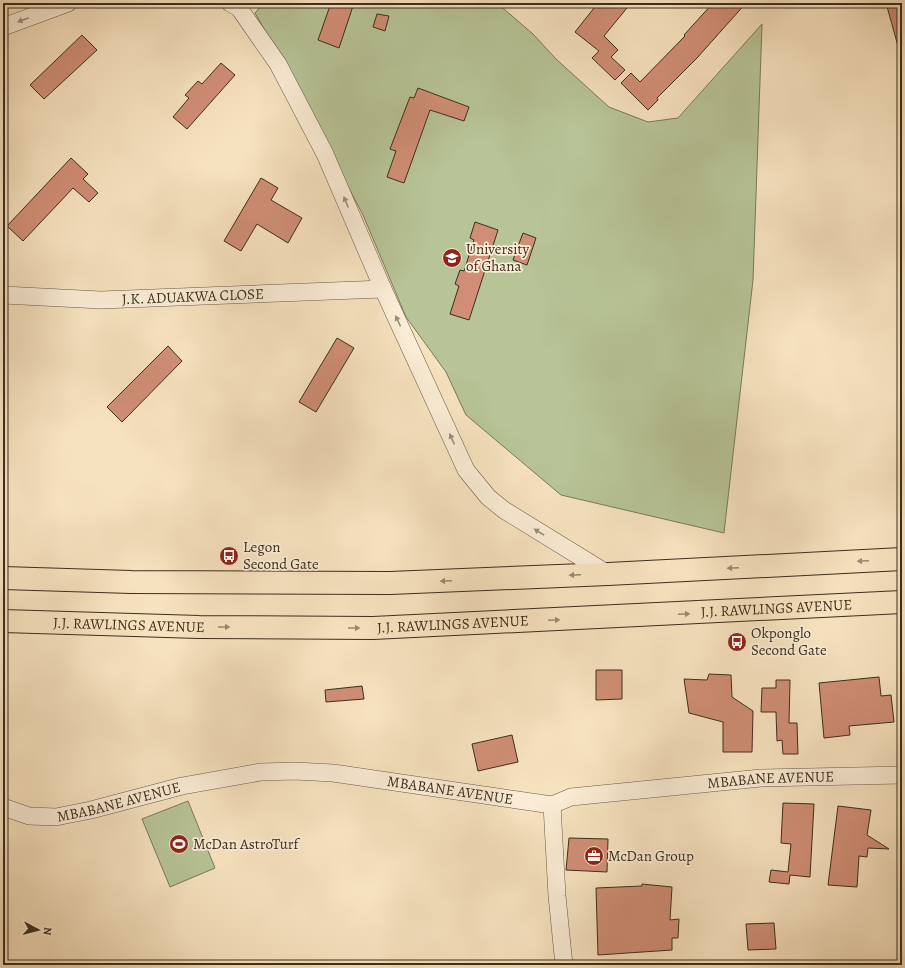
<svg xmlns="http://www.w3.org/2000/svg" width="905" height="968" font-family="Alegreya,serif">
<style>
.green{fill:#b7c497;stroke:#7a795a}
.building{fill:#d08e76;stroke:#3c2e1d}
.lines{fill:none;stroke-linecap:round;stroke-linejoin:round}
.street-casing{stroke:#6b5b46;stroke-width:18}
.highway-casing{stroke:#3c2e1d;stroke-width:24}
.street{stroke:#faecd5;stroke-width:17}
.highway{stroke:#f7e2bf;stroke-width:22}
.oneway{fill:#9b8d79}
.oneway2{fill:#9a886e}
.labels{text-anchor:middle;stroke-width:3.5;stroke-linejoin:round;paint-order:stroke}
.poi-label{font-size:15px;fill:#3c2e1d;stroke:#faecd5;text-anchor:start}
.street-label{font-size:15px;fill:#3c2e1d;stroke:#faecd5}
</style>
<rect width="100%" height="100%" fill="#f7e2bf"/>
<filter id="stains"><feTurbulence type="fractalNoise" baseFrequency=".005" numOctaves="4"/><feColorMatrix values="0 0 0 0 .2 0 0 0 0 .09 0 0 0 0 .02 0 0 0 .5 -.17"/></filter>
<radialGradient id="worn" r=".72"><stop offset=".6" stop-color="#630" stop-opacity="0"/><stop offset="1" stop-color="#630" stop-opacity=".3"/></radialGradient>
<!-- green -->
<g class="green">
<polygon points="264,3 497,3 533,34 556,59 609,107 648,122 678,118 762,24 753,280 724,533 561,495 466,415 446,372 406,317 363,215 282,61 255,13"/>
<polygon points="188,801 215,868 170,887 142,819"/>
</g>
<!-- building -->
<g class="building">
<polygon points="331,3 354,3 339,48 318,40"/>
<polygon points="598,3 631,3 604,36 618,50 611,57 625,70 615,80 592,58 599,51 575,32"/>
<polygon points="713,3 746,3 697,58 657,98 658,100 648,110 621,83 631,73 640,82 685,36 684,35"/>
<polygon points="886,3 902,3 902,46 898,46"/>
<polygon points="377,14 389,16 385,31 373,27"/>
<polygon points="82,35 97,50 44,99 30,85"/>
<polygon points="221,63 235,75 187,129 173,117 189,98 185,95 198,81 202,84"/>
<polygon points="418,88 469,107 464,121 430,110 404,183 387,177 396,151 390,149 410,97 414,98"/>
<polygon points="71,158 88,174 83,179 98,193 89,202 73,188 23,241 7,226"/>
<polygon points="261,178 278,188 271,200 302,218 288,243 257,224 241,251 224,241"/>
<polygon points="475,222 498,230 469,320 450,314 459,286 455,284 460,270 464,271 474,240 470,238"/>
<polygon points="523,233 536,238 527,265 513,260"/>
<polygon points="337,338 354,348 316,412 299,402"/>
<polygon points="168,346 182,361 122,422 107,407"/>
<polygon points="596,670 622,670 622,699 596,700"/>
<polygon points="709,674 731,675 732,697 753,711 752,752 723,752 723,722 689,713 684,679 707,680"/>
<polygon points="879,677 881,696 891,695 894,722 849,726 850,735 824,738 819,683"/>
<polygon points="776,680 790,680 789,723 797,723 798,754 783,754 782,740 777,741 776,712 761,712 762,688 776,688"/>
<polygon points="362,686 364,699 326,702 325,690"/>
<polygon points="512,735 518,762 478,771 472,744"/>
<polygon points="783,803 814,804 810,877 790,875 789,884 769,882 771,870 788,872 791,844 781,843"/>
<polygon points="838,806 871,810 867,835 889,849 868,848 867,857 859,856 857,887 828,885"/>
<polygon points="569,838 608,839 607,872 566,870"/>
<polygon points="642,884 672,887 670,920 679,919 678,938 672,938 672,950 598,955 596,888 642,886"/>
<polygon points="774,923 776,949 748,950 746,924"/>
</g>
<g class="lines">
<!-- street casing -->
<g class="street-casing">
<g id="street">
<polyline points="230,3 239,8 278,64 325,154 383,289 466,470 488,497 504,510 608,574"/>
<polyline points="3,27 68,3"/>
<path id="s1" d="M3,295L101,300L383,289"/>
<polyline points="552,805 557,896 564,965"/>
<path id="s2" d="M3,807L29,816L56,817L91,810L182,786L261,772L295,771L333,773L552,805L571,797L761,778L902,775"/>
</g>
</g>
<!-- highway casing -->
<g class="highway-casing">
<g id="highway">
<polyline points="3,578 131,582 390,583 608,574 902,559"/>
<path id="s3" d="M3,621L199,627L373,628L902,602"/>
</g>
</g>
<!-- street -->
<use href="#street" class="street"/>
<!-- highway -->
<use href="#highway" class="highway"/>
</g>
<!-- one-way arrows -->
<defs><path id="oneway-solid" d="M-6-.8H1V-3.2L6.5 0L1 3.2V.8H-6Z"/></defs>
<g class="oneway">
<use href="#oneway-solid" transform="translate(23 20) rotate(160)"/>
<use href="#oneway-solid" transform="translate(346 202) rotate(-113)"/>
<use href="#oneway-solid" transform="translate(398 321) rotate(-115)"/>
<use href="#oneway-solid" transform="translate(452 439) rotate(-114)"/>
<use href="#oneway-solid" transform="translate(539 532) rotate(-148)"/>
</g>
<g class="oneway2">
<use href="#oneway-solid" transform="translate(863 561) rotate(177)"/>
<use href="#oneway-solid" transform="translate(733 568) rotate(177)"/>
<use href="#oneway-solid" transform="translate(575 575) rotate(178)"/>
<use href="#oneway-solid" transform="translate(446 581) rotate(178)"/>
<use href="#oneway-solid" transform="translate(684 614) rotate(-3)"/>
<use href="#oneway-solid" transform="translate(554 620) rotate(-3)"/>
<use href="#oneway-solid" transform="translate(224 627)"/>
<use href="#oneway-solid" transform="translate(354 628)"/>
</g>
<!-- icons -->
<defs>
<g id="university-disc" transform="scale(1)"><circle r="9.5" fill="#8f2418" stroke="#faecd5"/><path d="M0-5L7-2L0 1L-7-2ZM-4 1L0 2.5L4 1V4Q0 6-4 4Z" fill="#fff"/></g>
<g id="bus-disc" transform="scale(1)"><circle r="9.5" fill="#8f2418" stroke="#faecd5"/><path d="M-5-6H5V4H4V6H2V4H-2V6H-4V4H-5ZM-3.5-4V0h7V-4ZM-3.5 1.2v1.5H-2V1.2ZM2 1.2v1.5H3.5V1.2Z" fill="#fff"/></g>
<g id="stadium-disc" transform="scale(1)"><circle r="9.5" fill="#8f2418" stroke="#faecd5"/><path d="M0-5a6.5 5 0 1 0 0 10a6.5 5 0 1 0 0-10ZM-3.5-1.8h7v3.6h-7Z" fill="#fff"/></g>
<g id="office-disc" transform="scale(1)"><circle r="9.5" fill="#8f2418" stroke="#faecd5"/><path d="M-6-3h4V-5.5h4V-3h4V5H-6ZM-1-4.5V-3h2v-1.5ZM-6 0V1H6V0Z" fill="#fff"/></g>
</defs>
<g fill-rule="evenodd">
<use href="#university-disc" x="452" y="258"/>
<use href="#bus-disc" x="229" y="556"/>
<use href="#bus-disc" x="737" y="642"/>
<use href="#stadium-disc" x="179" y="844"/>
<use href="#office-disc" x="594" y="856"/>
</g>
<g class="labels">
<!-- poi labels -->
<g class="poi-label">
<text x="466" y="254">University<tspan x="466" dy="17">of Ghana</tspan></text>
<text x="243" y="552">Legon<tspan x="243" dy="17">Second Gate</tspan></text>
<text x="751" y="638">Okponglo<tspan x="751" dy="17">Second Gate</tspan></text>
<text x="193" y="849">McDan AstroTurf</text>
<text x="608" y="861">McDan Group</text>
</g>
<!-- street labels -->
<g class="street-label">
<text dy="5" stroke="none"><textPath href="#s1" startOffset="190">J.K. ADUAKWA CLOSE</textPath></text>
<text dy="5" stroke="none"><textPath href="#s3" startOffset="774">J.J. RAWLINGS AVENUE</textPath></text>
<text dy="5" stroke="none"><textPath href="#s3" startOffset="126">J.J. RAWLINGS AVENUE</textPath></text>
<text dy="5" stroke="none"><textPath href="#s3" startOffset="450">J.J. RAWLINGS AVENUE</textPath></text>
<text dy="5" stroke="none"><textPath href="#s2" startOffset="779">MBABANE AVENUE</textPath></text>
<text dy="5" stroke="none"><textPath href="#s2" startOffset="455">MBABANE AVENUE</textPath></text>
<text dy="5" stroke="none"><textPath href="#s2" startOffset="119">MBABANE AVENUE</textPath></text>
</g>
</g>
<!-- margin -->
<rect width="905" height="968" fill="none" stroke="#f7e2bf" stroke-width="16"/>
<rect x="4" y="4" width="897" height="960" fill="none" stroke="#3c2e1d" stroke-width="2"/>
<rect x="8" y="8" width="889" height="952" fill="none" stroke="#3c2e1d"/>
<!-- north arrow -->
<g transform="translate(38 930) rotate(97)" stroke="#faecd5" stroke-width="3" paint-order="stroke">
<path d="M0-3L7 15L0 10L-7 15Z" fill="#3c2e1d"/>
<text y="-6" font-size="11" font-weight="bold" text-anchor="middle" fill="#3c2e1d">N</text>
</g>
<rect width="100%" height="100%" filter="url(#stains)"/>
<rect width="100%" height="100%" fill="url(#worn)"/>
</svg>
